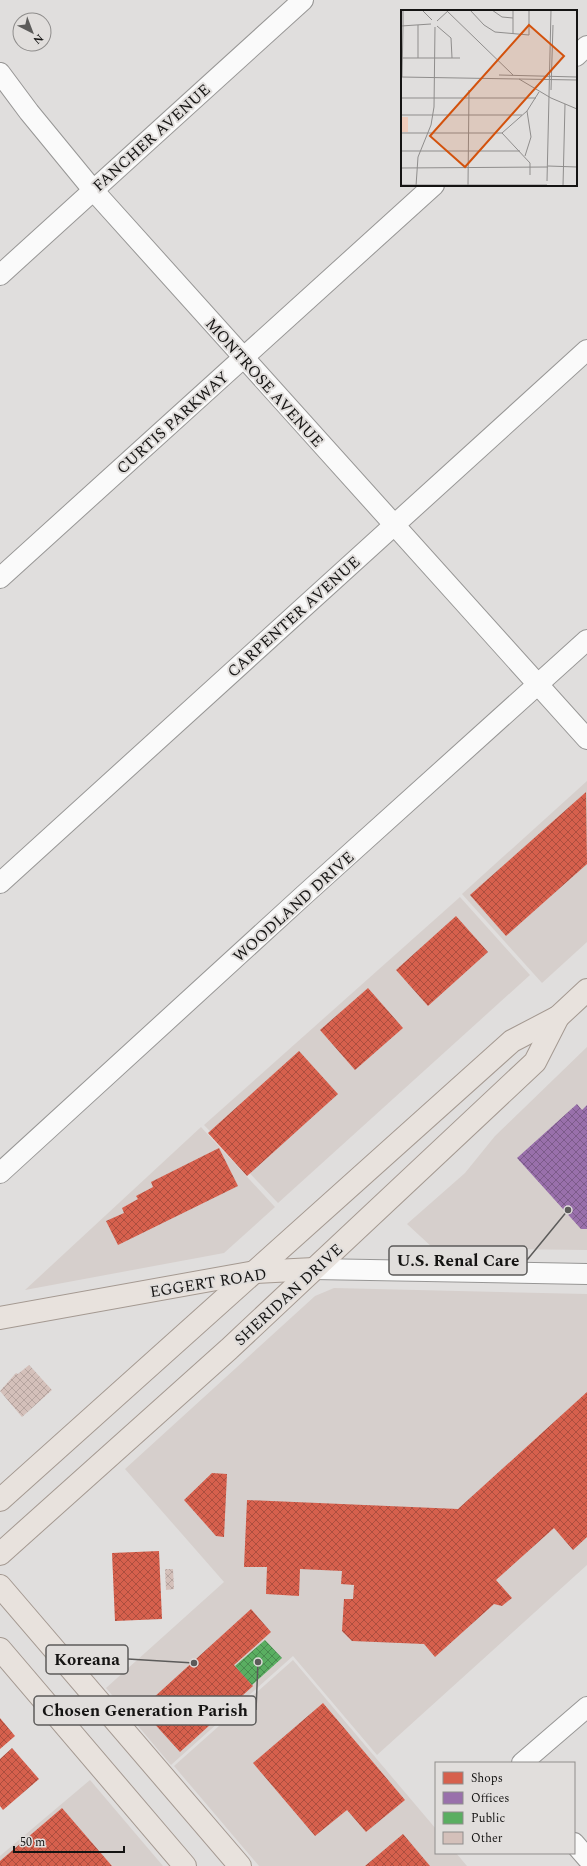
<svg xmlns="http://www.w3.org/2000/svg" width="587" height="1866" font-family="Spectral,serif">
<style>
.built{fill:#d6cfcc}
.shops{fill:url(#shops-cross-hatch)}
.offices{fill:url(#offices-cross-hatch)}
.public{fill:url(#public-cross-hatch)}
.building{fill:url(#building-cross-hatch)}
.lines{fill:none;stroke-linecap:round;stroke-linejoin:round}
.minor-casing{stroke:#979695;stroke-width:22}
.major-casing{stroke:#a49991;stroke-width:24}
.minor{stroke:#fafafa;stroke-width:20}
.major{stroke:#e8e2dd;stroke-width:22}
.labels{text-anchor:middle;stroke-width:4;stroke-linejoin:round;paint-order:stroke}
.street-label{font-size:16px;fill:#151413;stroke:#e1dedc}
.inset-road{fill:none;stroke:#8f8d8c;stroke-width:1}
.view{fill:#d3520d;fill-opacity:0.15;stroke:#d3520d;stroke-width:2}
.inset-edge{fill:none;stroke:#151413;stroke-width:2}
.leader{fill:none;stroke:#5c5b5a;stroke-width:1.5}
.callout-dot{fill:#5c5b5a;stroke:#e1dedc;stroke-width:1.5}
.callout{fill:#e1dedc;stroke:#5c5b5a;stroke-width:1.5}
.callout-label{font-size:17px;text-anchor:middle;font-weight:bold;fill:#151413}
</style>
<defs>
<pattern id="shops-cross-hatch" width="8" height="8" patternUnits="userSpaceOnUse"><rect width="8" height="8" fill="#d6604d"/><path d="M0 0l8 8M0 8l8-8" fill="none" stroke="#ac4e3f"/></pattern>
<pattern id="offices-cross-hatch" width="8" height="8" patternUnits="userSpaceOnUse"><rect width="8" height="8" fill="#9970ab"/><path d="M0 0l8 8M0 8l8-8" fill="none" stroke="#7c5b8a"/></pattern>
<pattern id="public-cross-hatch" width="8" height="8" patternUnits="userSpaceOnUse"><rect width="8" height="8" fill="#5aae61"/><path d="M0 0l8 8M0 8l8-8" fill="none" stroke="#498c4f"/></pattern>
<pattern id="building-cross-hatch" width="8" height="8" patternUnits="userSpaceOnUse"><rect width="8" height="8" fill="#d4c0ba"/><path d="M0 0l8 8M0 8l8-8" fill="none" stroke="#b5a49f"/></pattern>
</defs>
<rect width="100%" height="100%" fill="#e0dedd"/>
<!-- built -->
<g class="built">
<polygon points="587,781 587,942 542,983 462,894"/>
<polygon points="460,897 530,975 278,1203 204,1125"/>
<polygon points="587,1047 587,1250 433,1248 407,1224 465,1173 495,1136"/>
<polygon points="201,1127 275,1207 224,1253 25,1290"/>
<polygon points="334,1288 587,1294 587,1565 377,1755 293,1656 171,1765 106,1688 224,1582 125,1469 315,1296"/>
<polygon points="293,1660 436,1829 436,1853 456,1853 467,1866 259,1866 174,1766"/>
<polygon points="90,1780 163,1866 0,1866 0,1856"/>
</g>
<!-- shops -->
<g class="shops">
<polygon points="586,792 587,864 506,936 470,895"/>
<polygon points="456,916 488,952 428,1006 396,970"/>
<polygon points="368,988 403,1028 355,1070 320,1030"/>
<polygon points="299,1051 338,1094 247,1176 208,1133"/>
<polygon points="219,1148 238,1186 118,1245 106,1221 124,1213 122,1208 138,1199 136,1196 153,1187 151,1182"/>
<polygon points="587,1392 587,1537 573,1550 554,1528 496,1580 512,1598 502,1606 494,1604 435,1657 424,1644 352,1641 342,1631 344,1599 353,1599 354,1585 341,1584 342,1571 300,1569 299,1596 266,1594 267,1567 244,1567 247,1500 458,1509"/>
<polygon points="212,1473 227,1474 224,1537 216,1536 184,1500"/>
<polygon points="159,1551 162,1619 115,1621 112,1553"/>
<polygon points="251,1609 271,1632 234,1665 253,1686 180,1752 141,1709"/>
<polygon points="323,1703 405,1800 366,1832 347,1810 315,1836 253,1763"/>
<polygon points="0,1718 15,1736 0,1749"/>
<polygon points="12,1748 39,1779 3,1810 0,1806 0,1759"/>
<polygon points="62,1808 112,1866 0,1866 0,1861"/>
<polygon points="403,1834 430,1866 365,1866"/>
</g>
<!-- offices -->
<polygon class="offices" points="577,1104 582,1110 587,1105 587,1229 581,1229 517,1158"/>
<!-- public -->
<polygon class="public" points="265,1640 282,1658 252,1685 235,1666"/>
<!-- building -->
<g class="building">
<polygon points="29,1365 52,1390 22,1417 0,1391 16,1373 18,1374"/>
<polygon points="165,1569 173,1569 174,1589 166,1590"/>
</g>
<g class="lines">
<!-- minor casing -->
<g class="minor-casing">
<g id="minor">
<polyline points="576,56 587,46"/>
<polyline points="0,73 29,112 93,190 587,739"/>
<polyline points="0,275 303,0"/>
<polyline points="0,578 434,185"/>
<polyline points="0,883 587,350"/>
<polyline points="0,1173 303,896 587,640"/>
<polyline points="314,1269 587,1274"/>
<polyline points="522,1763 587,1707"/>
<polyline points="574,1843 587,1858"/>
</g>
</g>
<!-- major casing -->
<g class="major-casing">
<g id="major">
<polyline points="0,1318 255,1272 314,1269"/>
<polyline points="0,1500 512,1041 558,1017 587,990"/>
<polyline points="0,1554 229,1349 535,1062 558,1017"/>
<polyline points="0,1586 240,1866"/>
<polyline points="0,1649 185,1866"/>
</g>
</g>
<!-- minor -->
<use href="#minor" class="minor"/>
<!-- major -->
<use href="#major" class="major"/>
</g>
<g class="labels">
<!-- street labels -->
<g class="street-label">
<text transform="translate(151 137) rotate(-42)" y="6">FANCHER AVENUE</text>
<text transform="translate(265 382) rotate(48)" y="6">MONTROSE AVENUE</text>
<text transform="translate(172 422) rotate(-42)" y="6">CURTIS PARKWAY</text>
<text transform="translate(293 616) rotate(-42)" y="6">CARPENTER AVENUE</text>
<text transform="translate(293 906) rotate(-42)" y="6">WOODLAND DRIVE</text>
<text transform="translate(208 1282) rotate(-9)" y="6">EGGERT ROAD</text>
<text transform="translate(288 1294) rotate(-43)" y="6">SHERIDAN DRIVE</text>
</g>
</g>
<!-- overview -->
<g transform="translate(401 10)">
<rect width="176" height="176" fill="#e0dedd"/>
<path d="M0,107H7V122H0Z" fill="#f0ccbc"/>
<path class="inset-road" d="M21,0L31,10M45,0L112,65M69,0L83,15L94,22L128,25V0M91,0L101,7L112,8M36,11L48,0M17,15V48M0,16L30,14M2,16V0M36,16L50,28L51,48M112,24V0M0,48H59M98,65L176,67M0,67L176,70M1,67L2,16M118,69L150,88M150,80L152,15M0,88H135M150,88L176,99M0,105H121M0,123H101L126,101L138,82M101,123L129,153V165M0,141H119M124,146L130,127L126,101M147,156L176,157M0,158L147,157M146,171L150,0M0,175H146M67,175L68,80M15,176L17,147L30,115L33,97L34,17M162,176L164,94"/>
<path class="view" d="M128,15L163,46L64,157L29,126Z"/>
<rect width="176" height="176" class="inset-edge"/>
</g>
<!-- callouts -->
<path class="leader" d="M568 1210L527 1260M194 1663L128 1659M258 1662L256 1710"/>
<g class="callout-dot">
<circle cx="568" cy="1210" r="4"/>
<circle cx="194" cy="1663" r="4"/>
<circle cx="258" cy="1662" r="4"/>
</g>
<g class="callout">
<rect x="389" y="1246" width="138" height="29" rx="4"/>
<rect x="46" y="1645" width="82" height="29" rx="4"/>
<rect x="34" y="1696" width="222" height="29" rx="4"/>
</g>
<g class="callout-label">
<text x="458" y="1266">U.S. Renal Care</text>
<text x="87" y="1665">Koreana</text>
<text x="145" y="1716">Chosen Generation Parish</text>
</g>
<!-- legend -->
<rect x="435" y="1762" width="140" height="92" fill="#e1dedc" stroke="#8f8d8c"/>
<rect x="443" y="1772" width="20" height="12" fill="#d6604d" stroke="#8f8d8c"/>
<text x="471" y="1782" font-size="12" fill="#151413">Shops</text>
<rect x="443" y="1792" width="20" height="12" fill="#9970ab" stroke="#8f8d8c"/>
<text x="471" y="1802" font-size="12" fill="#151413">Offices</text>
<rect x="443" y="1812" width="20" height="12" fill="#5aae61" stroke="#8f8d8c"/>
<text x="471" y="1822" font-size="12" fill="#151413">Public</text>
<rect x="443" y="1832" width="20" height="12" fill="#d4c0ba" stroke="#8f8d8c"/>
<text x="471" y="1842" font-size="12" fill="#151413">Other</text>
<!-- north arrow -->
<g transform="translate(32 32) rotate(138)"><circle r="19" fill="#e1dedc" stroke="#8f8d8c"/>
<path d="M0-3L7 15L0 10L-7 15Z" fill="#5c5b5a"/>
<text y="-6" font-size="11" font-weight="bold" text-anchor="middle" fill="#151413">N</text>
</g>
<!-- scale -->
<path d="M14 1846v6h110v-6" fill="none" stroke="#151413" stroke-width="2"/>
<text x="20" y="1846" font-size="12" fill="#151413" stroke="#e1dedc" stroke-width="3" paint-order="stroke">50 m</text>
</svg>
